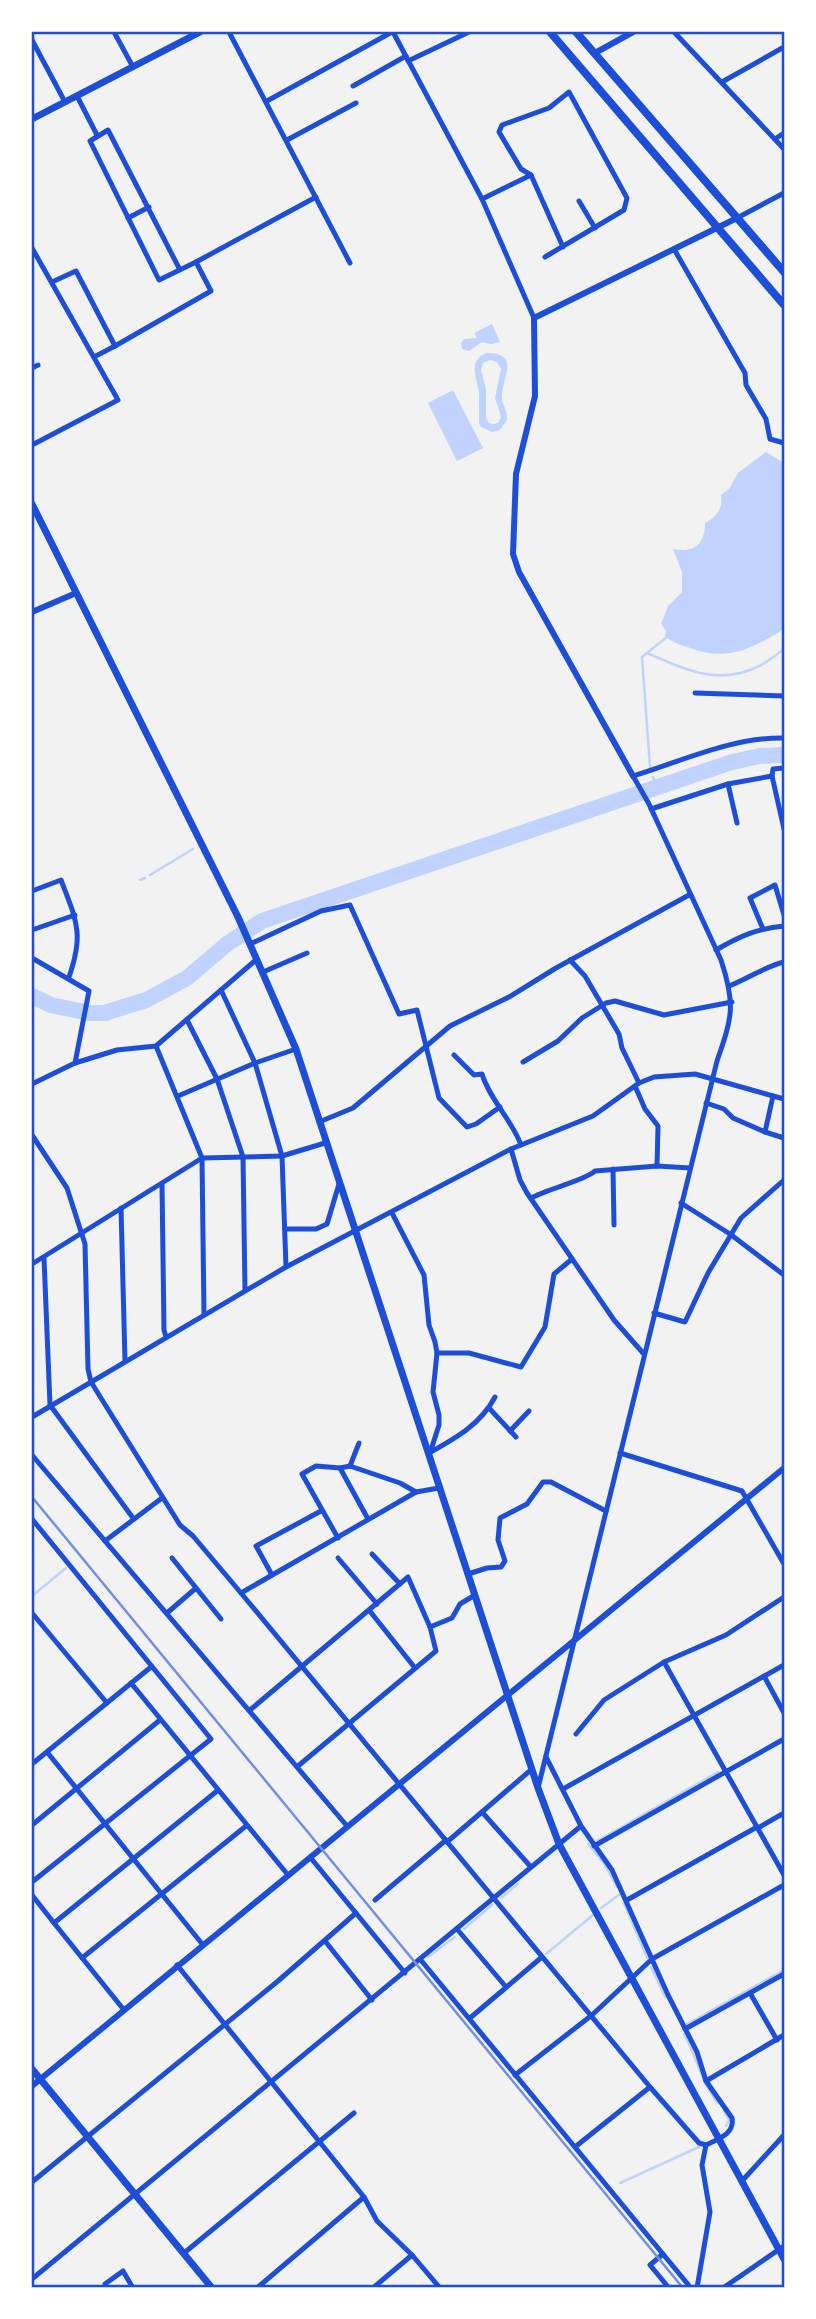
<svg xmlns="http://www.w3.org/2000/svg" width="816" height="2319" font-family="'PT Serif',serif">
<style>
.water{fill:#bfd3fe;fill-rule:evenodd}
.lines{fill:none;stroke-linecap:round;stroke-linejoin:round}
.stream{stroke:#bfd3fe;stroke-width:2.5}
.river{stroke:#bfd3fe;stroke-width:16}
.minor{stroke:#1d4ed8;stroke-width:5}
.tertiary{stroke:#1d4ed8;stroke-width:6}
.secondary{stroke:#1d4ed8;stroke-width:7}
.trunk{stroke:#1d4ed8;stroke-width:8}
.rail{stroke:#7290e2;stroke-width:2.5}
.neatline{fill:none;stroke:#1d4ed8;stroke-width:2.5}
</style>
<rect width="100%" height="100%" fill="#f2f2f2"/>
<!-- water -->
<g class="water">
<polygon points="492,324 500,342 491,344 482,342 469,351 462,349 461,343 464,339 477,338 474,333"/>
<path d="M487,353C522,353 501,379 502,398C503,406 508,412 507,420L500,430L492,432L481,427L479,423C479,413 479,403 479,393C477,378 467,360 487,353ZM490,360L497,362L501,369L495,398L501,417L498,423L494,424L489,423L486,418V389L481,370L483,363Z"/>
<polygon points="453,390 483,448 457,461 428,403"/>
<path d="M766,452L784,463V629C752,649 728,662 690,648C681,645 671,642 665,636L666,631L661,624L668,606L682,592V572L673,549C694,553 705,545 705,523C717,517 723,508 721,495L729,489L738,473Z"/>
</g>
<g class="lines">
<!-- stream -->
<g class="stream">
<path d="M647,653C684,669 717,686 757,667C767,663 776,655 784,649"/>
<polyline points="650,767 642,657 667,637"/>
<polyline points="653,777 656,786"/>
<polyline points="150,875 193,849"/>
<polyline points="140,880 145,878"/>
<polyline points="32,1596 66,1568"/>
<polyline points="597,1841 718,1772"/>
<polyline points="588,1844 603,1862 617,1887"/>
<polyline points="501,1898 518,1884"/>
<polyline points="624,1903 647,1958"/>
<polyline points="601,1908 620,1894"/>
<polyline points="464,1929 492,1905"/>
<polyline points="546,1954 593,1915"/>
<polyline points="428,1957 455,1937"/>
<polyline points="651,1967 665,1997"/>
<polyline points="687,2024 784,1970"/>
<path d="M684,2034C697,2057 701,2083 718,2103"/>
<polyline points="724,2111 729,2120 726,2126"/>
<polyline points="620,2183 699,2147"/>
</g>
<!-- river -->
<polyline class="river" points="32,996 51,1005 89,1013 105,1013 146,1000 187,978 227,944 262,921 732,762 760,756 784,755"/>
<!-- minor -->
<g class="minor">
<polyline points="114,32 133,67"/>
<polyline points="229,32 350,263"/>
<polyline points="393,32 482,199 534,318"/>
<polyline points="674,32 784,149"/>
<polyline points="32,40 65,102"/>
<polyline points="408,61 469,32"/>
<polyline points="722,82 784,47"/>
<polyline points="353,86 406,56"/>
<polyline points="77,96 97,135"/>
<polyline points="267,101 392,32"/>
<polyline points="775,139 784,133"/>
<polyline points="287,140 356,103"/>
<polyline points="482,199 531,175"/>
<polyline points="579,201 595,228"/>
<polyline points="128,218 149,207"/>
<polyline points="737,218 784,193"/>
<polyline points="32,248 118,400 32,445"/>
<polyline points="674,249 745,373 746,385 766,419 770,439 784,443"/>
<polyline points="545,257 624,210 627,198 569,92 549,108 502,125 499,132 521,169 531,175 563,247"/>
<polyline points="180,270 108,130 90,141 159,280 196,262"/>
<polyline points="52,282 76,271 115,346 94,357"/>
<polyline points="115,346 211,291 196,262 316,197"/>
<polyline points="32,368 38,365"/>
<polyline points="695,693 784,696"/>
<polyline points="784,768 773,769 772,776 784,829"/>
<polyline points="728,784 772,776"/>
<polyline points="651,809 728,784 737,823"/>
<path d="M32,891L61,880C77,922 84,934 69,977"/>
<polyline points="763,929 750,898 775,885 784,915"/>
<polyline points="32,930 75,915"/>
<polyline points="250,944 321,911 350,905 399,1014 417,1010 439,1098 467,1127 476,1124 500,1107"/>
<path d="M716,950C740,936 756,929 784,926"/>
<polyline points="32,958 89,991 75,1063"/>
<polyline points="570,960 585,976 619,1034 622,1048 639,1083"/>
<polyline points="263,972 307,953"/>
<path d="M729,986C749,978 764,967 784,962"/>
<polyline points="221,990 255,1063 282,1156 286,1267"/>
<polyline points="187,1020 217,1079 243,1157 245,1290"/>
<polyline points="156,1046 202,1158 204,1315"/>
<path d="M454,1055L474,1075L482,1074C490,1100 512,1120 521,1145"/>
<polyline points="523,1062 558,1041 582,1018 606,1003 615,1001 664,1015 732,1002"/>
<polyline points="32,1084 75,1063 117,1050 156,1046 257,959"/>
<polyline points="635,1086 645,1109 658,1126 657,1166"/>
<polyline points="178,1096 255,1063 296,1049"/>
<polyline points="706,1103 724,1109 733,1118 765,1132 784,1138"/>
<polyline points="319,1122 353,1108 450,1026 509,997 556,968 689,895"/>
<polyline points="765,1132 773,1096"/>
<polyline points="32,1135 67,1188 85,1244 88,1369 91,1382 180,1525 193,1536 241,1593 650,2087 699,2143 706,2145"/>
<polyline points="511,1149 520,1180 527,1193 614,1320 643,1353"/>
<polyline points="613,1169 614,1225"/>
<polyline points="162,1184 164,1330 166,1337"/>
<path d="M531,1198C547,1189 586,1180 595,1171L657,1166L690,1168"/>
<polyline points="681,1203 730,1234 784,1275"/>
<polyline points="121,1208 125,1361"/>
<polyline points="392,1213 424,1275 429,1325 435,1342 437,1353 433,1392 439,1415 439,1425 430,1453"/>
<polyline points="285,1229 316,1229 327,1224 339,1184"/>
<polyline points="44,1258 50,1405 133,1518"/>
<polyline points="32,1264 202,1158 282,1156 325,1143"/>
<polyline points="654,1313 685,1322 708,1273 741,1218 784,1180"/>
<polyline points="437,1353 469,1353 521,1367 545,1327 554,1274 572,1259"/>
<polyline points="489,1408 516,1437"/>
<polyline points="32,1417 286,1267 511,1149 593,1116 639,1083 654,1077 695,1074 784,1099"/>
<polyline points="510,1431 529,1411"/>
<path d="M429,1453C456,1438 481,1424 495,1397"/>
<polyline points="620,1453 742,1491 784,1564"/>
<polyline points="32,1455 347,1826"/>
<polyline points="350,1466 359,1443"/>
<polyline points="340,1468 368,1519"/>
<polyline points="32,1519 211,1739 32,1882"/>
<polyline points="338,1538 302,1474 316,1466 340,1468 350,1466 400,1483 416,1492"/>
<polyline points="105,1541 162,1498"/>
<polyline points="372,1554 400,1584"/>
<polyline points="172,1558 221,1619"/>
<polyline points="338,1558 377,1604"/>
<polyline points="468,1574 487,1568 501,1567 505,1561 498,1540 500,1518 527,1504 543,1482 551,1482 606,1511"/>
<polyline points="272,1575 256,1546 321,1511"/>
<polyline points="241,1593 416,1492 439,1488"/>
<polyline points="369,1610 415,1668"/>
<polyline points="32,1613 107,1703"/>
<polyline points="167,1613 196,1588"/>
<polyline points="430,1627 452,1618 460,1604 475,1595"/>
<polyline points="664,1662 784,1875"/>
<polyline points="764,1676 784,1713"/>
<polyline points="131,1683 288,1875"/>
<polyline points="250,1710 408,1577 430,1627 436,1651 298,1766"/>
<polyline points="576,1734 604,1700 664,1662 726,1635 784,1597"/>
<polyline points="47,1752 203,1945"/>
<path d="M546,1757L581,1826L612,1870L668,1995L697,2052L706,2081L732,2118C735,2134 718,2139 706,2145L702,2165L710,2212L697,2288"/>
<polyline points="32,1764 151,1667"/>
<path d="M538,1788L717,1061C732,1018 736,1005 721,960L649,804L633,776C682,761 733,737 784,738"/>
<polyline points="563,1789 784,1665"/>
<polyline points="482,1812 531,1867"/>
<polyline points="32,1825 160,1720"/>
<polyline points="758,1828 784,1813"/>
<polyline points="447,1842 532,1769"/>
<polyline points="594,1846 784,1739"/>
<polyline points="310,1857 405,1973"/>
<polyline points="32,1895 54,1923"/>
<polyline points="375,1900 446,1840"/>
<polyline points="627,1900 757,1827"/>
<polyline points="457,1929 506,1987"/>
<polyline points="325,1941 372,2000"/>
<polyline points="82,1958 246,1826"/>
<polyline points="420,1959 691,2288"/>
<polyline points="177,1965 364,2197 377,2221 412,2255 440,2288"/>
<polyline points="750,1993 777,2040"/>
<polyline points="124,2010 54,1923 217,1791"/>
<polyline points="470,2018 542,1957"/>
<polyline points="685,2029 784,1974"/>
<polyline points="515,2075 592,2015 652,1959 784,1885"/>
<polyline points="706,2081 784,2035"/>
<polyline points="575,2147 650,2087"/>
<polyline points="742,2181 784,2135"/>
<polyline points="32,2182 278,1981 356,1913"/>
<polyline points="184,2253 354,2113"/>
<polyline points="663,2254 650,2265 669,2288"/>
<polyline points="32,2279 581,1826"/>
<polyline points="107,2288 105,2284 123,2271 133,2288"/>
<polyline points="257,2288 364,2197"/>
<polyline points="373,2288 412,2255"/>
<polyline points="723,2288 784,2246"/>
</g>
<!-- tertiary -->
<g class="tertiary">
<polyline points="595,53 633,32"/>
<polyline points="32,612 76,593"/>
<polyline points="633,776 519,572 513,554 516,474 535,396 534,318 737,218"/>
<polyline points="32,2086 784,1468"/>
</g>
<!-- secondary -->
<g class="secondary">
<polyline points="32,119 200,32"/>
<polyline points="32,504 238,917 296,1049 538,1788 559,1844 784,2259"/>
<polyline points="32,2069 212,2288"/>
</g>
<!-- trunk -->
<g class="trunk">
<polyline points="550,32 784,305"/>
<polyline points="576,32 784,272"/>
</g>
<!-- rail -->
<polyline class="rail" points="32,1497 683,2288"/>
</g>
<!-- border -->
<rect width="816" height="2319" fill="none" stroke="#ffffff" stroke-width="66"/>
<rect x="33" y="33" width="750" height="2253" class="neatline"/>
</svg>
